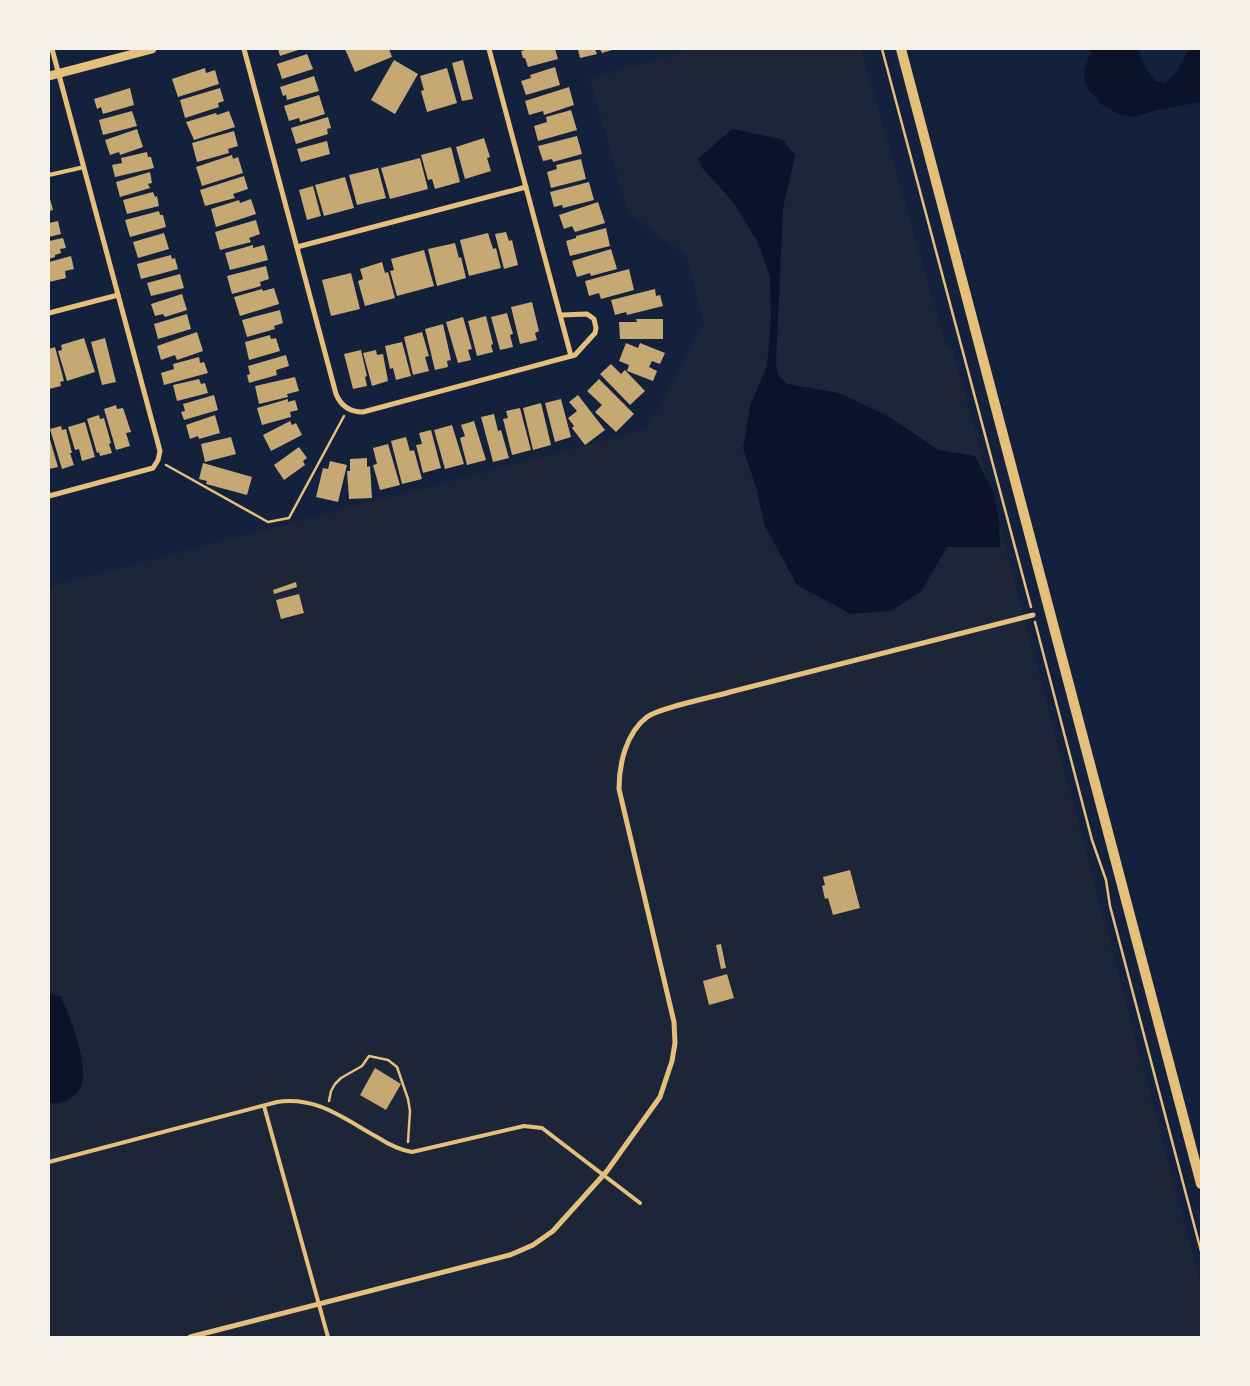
<svg xmlns="http://www.w3.org/2000/svg" width="1250" height="1386" font-family="Bitter,serif">
<style>
.green{fill:#1d2539}
.water{fill:#0b132b}
.building{fill:#c6a872}
.lines{fill:none;stroke-linecap:round;stroke-linejoin:round}
.path{stroke:#e5c07b;stroke-width:2.5}
.service{stroke:#e5c07b;stroke-width:4}
.minor{stroke:#e5c07b;stroke-width:5}
.tertiary{stroke:#e5c07b;stroke-width:9}
.secondary{stroke:#e5c07b;stroke-width:10}
</style>
<rect width="100%" height="100%" fill="#14213d"/>
<!-- green -->
<polygon class="green" points="693,49 861,49 947,349 953,349 1201,1286 1201,1337 49,1337 49,587 647,429 704,323 686,256 628,213 590,79"/>
<!-- water -->
<g class="water">
<polygon points="1091,49 1138,49 1145,67 1155,81 1165,83 1176,73 1189,49 1201,49 1201,102 1158,110 1134,117 1118,114 1101,104 1088,89 1085,82 1084,69 1090,55"/>
<polygon points="732,129 782,139 795,155 783,208 776,364 779,376 788,384 839,393 888,416 938,450 975,456 993,491 999,520 1000,547 947,547 921,592 891,611 851,614 797,585 765,526 756,487 743,448 750,406 767,366 771,320 770,277 759,245 734,203 703,169 698,159"/>
<path d="M49,993L61,997C70,1016 90,1068 81,1087C79,1092 72,1098 67,1100C60,1103 57,1104 49,1103Z"/>
</g>
<!-- building -->
<g class="building">
<polygon points="278,49 301,49 280,56"/>
<polygon points="345,49 389,49 392,57 355,72"/>
<polygon points="529,49 555,49 558,59 528,67 525,58 523,58 521,51"/>
<polygon points="578,49 595,49 597,54 580,58"/>
<polygon points="600,49 615,49 602,53"/>
<polygon points="307,54 313,69 282,79 277,64"/>
<polygon points="394,60 418,74 395,114 371,100"/>
<polygon points="463,60 473,99 462,101 452,63"/>
<polygon points="555,67 560,85 526,95 521,81 531,78 530,75"/>
<polygon points="205,68 206,73 215,70 219,84 178,97 172,79"/>
<polygon points="447,68 457,103 427,112 421,91 424,90 420,76"/>
<polygon points="314,76 319,91 287,100 286,95 283,96 280,87"/>
<polygon points="569,87 574,105 544,115 543,111 529,115 525,101"/>
<polygon points="130,88 134,105 103,114 101,107 97,109 94,99"/>
<polygon points="220,88 224,101 218,103 219,107 185,118 180,100"/>
<polygon points="319,95 325,114 300,122 299,118 289,121 284,106"/>
<polygon points="571,110 577,130 538,141 534,126 547,122 546,117"/>
<polygon points="132,111 137,126 103,135 99,120"/>
<polygon points="229,111 235,127 194,140 186,122 216,113 217,115"/>
<polygon points="328,117 331,128 327,129 328,134 296,144 291,128"/>
<polygon points="137,129 143,147 120,155 119,152 110,155 105,140"/>
<polygon points="234,131 238,146 228,149 229,153 197,162 192,143"/>
<polygon points="577,136 582,154 553,162 552,159 543,161 538,146"/>
<polygon points="484,138 490,157 487,158 491,171 465,179 456,147"/>
<polygon points="327,141 330,154 301,162 297,149"/>
<polygon points="451,147 460,182 435,189 432,179 428,180 421,155"/>
<polygon points="147,152 148,157 151,157 154,168 115,177 112,165 122,163 121,158"/>
<polygon points="232,155 233,159 238,157 243,173 202,186 196,167"/>
<polygon points="420,158 428,189 390,199 381,168"/>
<polygon points="581,159 586,179 551,188 547,172 557,169 556,165"/>
<polygon points="378,168 386,198 357,205 349,175"/>
<polygon points="150,172 152,183 148,184 150,188 120,197 116,182"/>
<polygon points="244,176 248,189 233,194 235,198 205,206 200,190"/>
<polygon points="345,177 354,208 324,216 315,185"/>
<polygon points="589,182 594,200 563,208 562,205 554,207 550,192"/>
<polygon points="313,186 321,216 307,220 299,190"/>
<polygon points="153,192 155,197 157,196 159,206 127,214 123,200"/>
<polygon points="49,195 53,210 49,211"/>
<polygon points="251,199 256,214 216,227 211,209 239,200 240,203"/>
<polygon points="598,202 605,223 575,232 572,226 564,229 559,215"/>
<polygon points="159,211 160,215 163,215 166,227 130,237 125,220"/>
<polygon points="256,220 260,234 249,238 251,242 220,250 215,232"/>
<polygon points="58,221 61,234 49,237 49,223"/>
<polygon points="606,228 610,246 570,256 566,241 576,238 576,236"/>
<polygon points="506,232 509,241 512,240 518,265 504,269 495,234"/>
<polygon points="164,233 169,249 138,258 133,242"/>
<polygon points="488,233 493,249 496,248 501,268 469,276 460,240"/>
<polygon points="63,238 66,248 60,249 61,253 55,255 55,257 49,259 49,241"/>
<polygon points="455,243 459,258 461,257 466,278 437,286 428,249"/>
<polygon points="253,245 253,248 264,245 268,260 230,270 225,253"/>
<polygon points="611,249 617,269 591,276 590,273 577,277 572,261"/>
<polygon points="424,250 434,286 397,296 390,271 394,270 391,259"/>
<polygon points="171,255 172,259 175,258 178,269 141,279 137,264"/>
<polygon points="71,256 74,269 65,271 66,278 49,282 49,262"/>
<polygon points="382,262 385,273 388,272 395,298 365,306 358,281 363,279 360,269"/>
<polygon points="266,266 269,279 260,282 261,286 232,294 227,276"/>
<polygon points="629,269 634,290 601,299 599,293 589,296 585,281"/>
<polygon points="351,273 360,309 331,316 322,280"/>
<polygon points="180,274 184,288 151,296 147,283"/>
<polygon points="274,288 279,304 240,316 234,297 262,289 263,291"/>
<polygon points="655,289 656,296 660,295 663,306 627,315 626,312 615,315 611,300"/>
<polygon points="182,294 187,310 165,317 163,314 155,316 151,304"/>
<polygon points="532,302 539,331 535,333 537,340 520,344 511,307"/>
<polygon points="280,310 283,323 274,326 275,329 247,337 242,320"/>
<polygon points="507,313 513,334 510,335 513,347 500,350 491,317"/>
<polygon points="187,314 191,329 158,339 154,324"/>
<polygon points="486,316 493,344 491,345 493,352 477,356 468,321"/>
<polygon points="463,317 472,349 468,350 471,360 458,363 446,322"/>
<polygon points="636,319 663,319 663,339 620,339 619,322 637,322"/>
<polygon points="443,324 451,360 447,361 448,367 435,370 425,329"/>
<polygon points="197,332 203,351 177,360 175,355 161,360 157,346"/>
<polygon points="422,332 429,356 425,357 429,371 413,375 404,337"/>
<polygon points="270,335 271,339 276,338 280,351 249,360 245,342"/>
<polygon points="84,338 95,372 67,381 58,351 62,350 61,345"/>
<polygon points="105,338 116,382 102,385 91,342"/>
<polygon points="402,342 411,376 396,380 393,368 390,369 385,346"/>
<polygon points="626,343 638,348 640,343 665,353 660,364 652,361 649,367 657,371 653,381 627,371 629,365 619,361"/>
<polygon points="55,347 64,381 60,382 61,386 49,389 49,349"/>
<polygon points="361,350 367,376 365,377 367,386 353,389 344,354"/>
<polygon points="376,350 377,355 383,354 388,381 372,386 363,353"/>
<polygon points="286,355 289,366 276,370 277,375 249,383 247,375 250,374 248,366"/>
<polygon points="199,357 200,363 204,362 208,373 164,385 161,373 174,369 173,364"/>
<polygon points="611,364 621,374 625,370 645,391 630,405 600,374"/>
<polygon points="295,377 299,391 287,394 288,397 259,404 255,386"/>
<polygon points="199,379 201,384 205,383 208,393 177,401 173,385"/>
<polygon points="599,379 634,414 616,432 595,412 602,405 587,391"/>
<polygon points="214,395 218,410 184,420 181,412 185,411 183,404"/>
<polygon points="578,395 605,430 585,445 572,428 574,426 568,418 577,411 569,402"/>
<polygon points="288,399 288,402 295,400 298,410 290,412 291,417 262,425 257,408"/>
<polygon points="561,399 571,437 555,442 545,403"/>
<polygon points="541,403 551,445 533,450 523,408"/>
<polygon points="116,405 117,409 123,408 131,432 126,433 130,446 116,450 104,409"/>
<polygon points="520,408 531,450 512,455 503,419 508,418 506,411"/>
<polygon points="494,414 498,431 501,430 509,458 493,462 481,417"/>
<polygon points="99,415 100,419 104,418 111,443 109,444 112,453 100,456 99,452 97,453 87,419"/>
<polygon points="215,415 220,433 199,439 198,436 190,439 186,425"/>
<polygon points="290,421 292,425 296,423 302,435 271,451 263,435"/>
<polygon points="474,421 486,460 467,465 460,438 465,436 461,425"/>
<polygon points="85,422 95,457 82,461 79,449 75,450 68,427"/>
<polygon points="452,425 464,464 445,469 434,430"/>
<polygon points="61,426 62,430 66,429 72,453 70,453 74,465 62,469 50,429"/>
<polygon points="431,430 441,468 423,473 416,445 422,444 419,433"/>
<polygon points="49,436 58,467 49,469"/>
<polygon points="231,437 236,454 205,462 201,444"/>
<polygon points="406,437 410,451 414,450 422,479 402,484 391,441"/>
<polygon points="388,444 400,485 380,490 373,465 377,464 373,448"/>
<polygon points="299,447 307,458 303,461 305,465 284,480 274,465"/>
<polygon points="367,458 367,467 370,466 372,498 349,499 347,471 350,471 350,459"/>
<polygon points="330,461 347,465 338,502 316,497 323,468 328,469"/>
<polygon points="203,463 252,477 247,495 206,484 207,481 199,479"/>
<polygon points="296,582 297,587 274,594 273,590"/>
<polygon points="299,594 304,613 281,619 276,600"/>
<polygon points="850,870 860,908 833,915 828,898 825,899 822,886 825,885 823,877"/>
<polygon points="721,944 726,968 721,969 716,945"/>
<polygon points="727,974 734,998 709,1005 703,981"/>
<polygon points="375,1068 401,1084 386,1110 360,1095"/>
</g>
<g class="lines">
<!-- path -->
<g class="path">
<polyline points="882,49 1031,607"/>
<polyline points="166,465 268,522 289,518 344,416"/>
<polyline points="1035,622 1092,840 1106,880 1110,906 1201,1251"/>
<polyline points="329,1101 331,1091 335,1084 341,1078 362,1066 369,1056 388,1060 397,1067 408,1099 410,1111 408,1142"/>
</g>
<!-- service -->
<g class="service">
<polyline points="49,175 84,167"/>
<polyline points="264,1106 328,1337"/>
<path d="M49,1162L277,1102C317,1096 344,1119 377,1137C388,1144 399,1150 412,1152L524,1126L542,1128L640,1203"/>
</g>
<!-- minor -->
<g class="minor">
<path d="M244,49L336,394C341,406 350,412 363,412L575,355L595,333L596,328L594,319L587,314L561,315"/>
<polyline points="489,49 571,356"/>
<polyline points="297,247 526,187"/>
<polyline points="49,313 118,295"/>
<polyline points="49,496 153,468 158,460 160,451 52,49"/>
<path d="M190,1337L510,1255L533,1245L553,1231L607,1171L660,1097L672,1061L675,1043L674,1022L619,789C619,764 626,733 647,717C658,708 714,697 730,692C831,666 932,640 1033,615"/>
</g>
<!-- tertiary -->
<polyline class="tertiary" points="49,76 152,49"/>
<!-- secondary -->
<polyline class="secondary" points="901,49 1201,1184"/>
</g>
<!-- border -->
<rect width="1250" height="1386" fill="none" stroke="#f6f1e7" stroke-width="100"/>
</svg>
